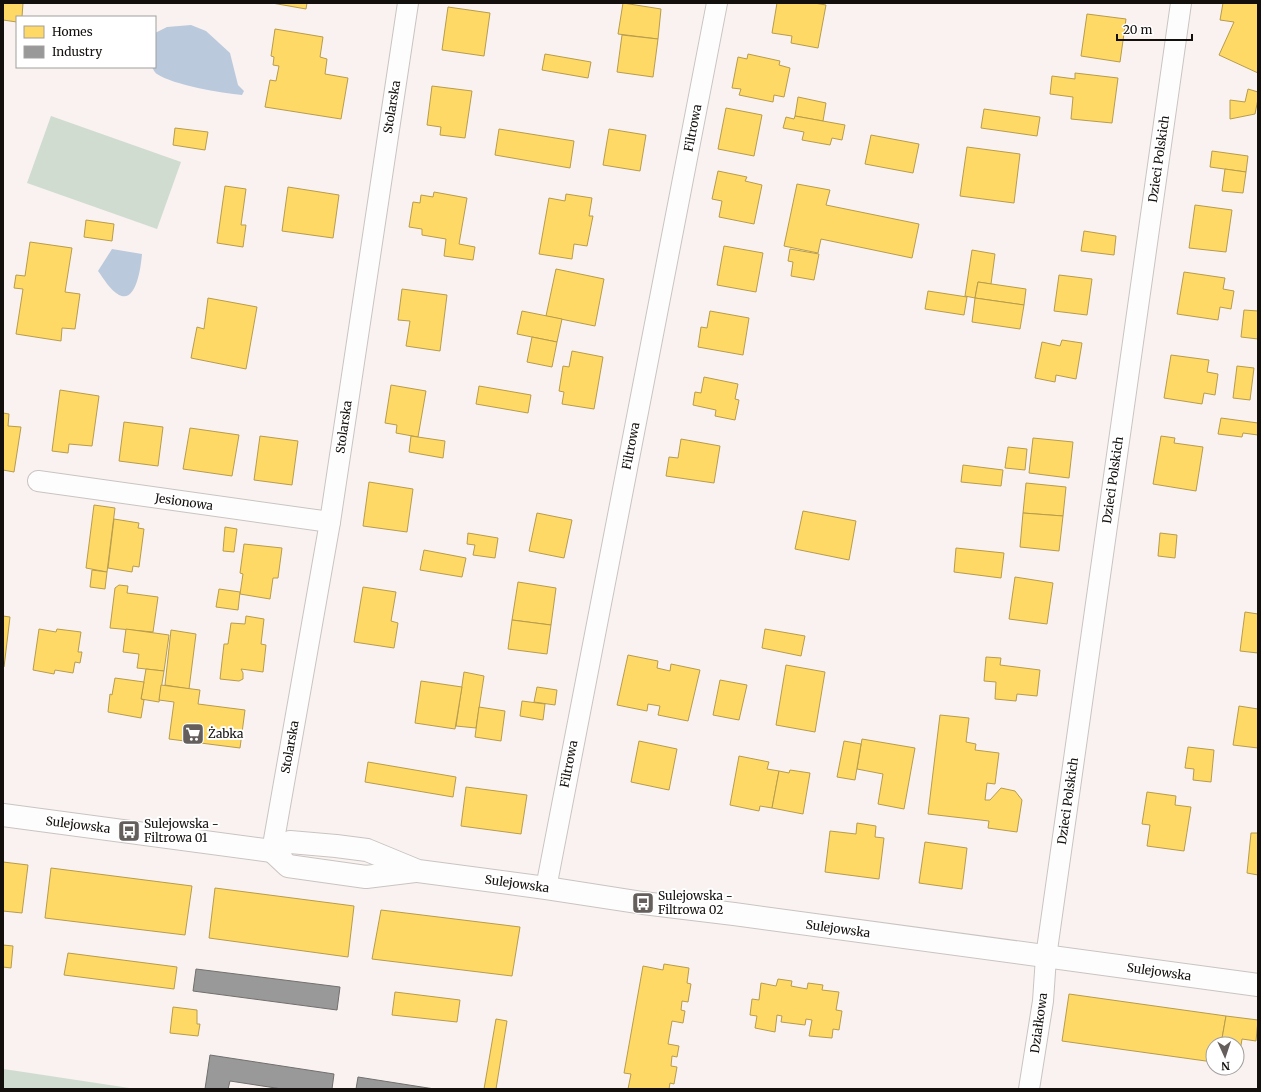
<svg xmlns="http://www.w3.org/2000/svg" width="1261" height="1092" font-family="Merriweather,serif">
<style>
.green{fill:#d0dccf}
.water{fill:#bbc9dd}
.homes{fill:#ffd966;stroke:#b89c4b}
.industry{fill:#999;stroke:#71706f}
.lines{fill:none;stroke-linecap:round;stroke-linejoin:round}
.minor-casing{stroke:#c9c4c2;stroke-width:22}
.secondary-casing{stroke:#c9c4c2;stroke-width:24}
.minor{stroke:#fefdfd;stroke-width:20}
.secondary{stroke:#fefdfd;stroke-width:22}
.labels{text-anchor:middle;stroke-width:4;stroke-linejoin:round;paint-order:stroke}
.street-label{font-size:12px;fill:#130f0d;stroke:#fff}
.poi-label{font-size:12px;fill:#130f0d;stroke:#fff;text-anchor:start}
</style>
<rect width="100%" height="100%" fill="#f9f2f0"/>
<!-- green -->
<g class="green">
<polygon points="51,116 181,162 157,229 27,183"/>
<polygon points="3,1069 17,1071 136,1089 3,1089"/>
</g>
<!-- water -->
<g class="water">
<path d="M191,25L206,31L230,53L238,85L244,91L242,95C222,93 173,85 157,74C155,73 153,69 152,67H155V33L167,27Z"/>
<path d="M112,249L142,254C141,265 137,304 119,295C110,290 104,279 98,271Z"/>
</g>
<!-- homes -->
<g class="homes">
<polygon points="3,3 23,3 22,17 17,17 17,22 3,20"/>
<polygon points="272,3 307,3 306,9"/>
<polygon points="623,3 661,9 658,39 618,34"/>
<polygon points="777,3 814,3 826,5 818,48 791,43 792,36 772,33"/>
<polygon points="1223,3 1258,3 1258,73 1219,55 1234,22 1220,20"/>
<polygon points="448,7 490,13 484,56 442,50"/>
<polygon points="1087,14 1126,19 1120,62 1081,56"/>
<polygon points="275,29 323,37 320,57 327,59 325,74 348,78 341,119 265,107 270,80 276,81 279,66 273,65 274,57 271,56"/>
<polygon points="622,35 658,39 653,77 617,72"/>
<polygon points="545,54 591,62 588,78 542,70"/>
<polygon points="748,54 780,61 779,65 790,68 784,97 774,95 773,102 739,95 741,89 732,88 738,57 747,59"/>
<polygon points="1075,73 1118,78 1112,123 1071,119 1073,97 1050,94 1052,76 1075,79"/>
<polygon points="432,86 472,91 465,138 440,135 441,127 427,125"/>
<polygon points="1248,89 1258,92 1258,99 1255,114 1230,119 1230,100 1245,102"/>
<polygon points="798,97 826,103 823,121 795,116"/>
<polygon points="726,108 762,115 754,156 718,149"/>
<polygon points="984,109 1040,117 1037,136 981,128"/>
<polygon points="795,116 845,125 842,140 832,138 830,145 802,140 804,132 783,128 786,117 794,119"/>
<polygon points="175,128 208,132 205,150 173,145"/>
<polygon points="499,129 574,141 570,168 495,155"/>
<polygon points="609,129 646,135 640,171 603,165"/>
<polygon points="871,135 919,144 913,173 865,164"/>
<polygon points="967,147 1020,154 1014,203 960,196"/>
<polygon points="1212,151 1248,156 1246,172 1210,167"/>
<polygon points="1225,169 1246,172 1243,193 1222,191"/>
<polygon points="718,171 747,177 745,181 762,185 754,224 719,217 722,201 712,199"/>
<polygon points="797,184 830,190 826,205 919,224 912,258 821,239 818,253 784,246"/>
<polygon points="225,186 246,189 241,225 246,225 243,247 217,243"/>
<polygon points="288,187 339,195 333,238 282,231"/>
<polygon points="434,192 467,198 459,244 475,247 473,260 444,256 446,239 422,235 422,229 409,227 413,202 420,203 421,195 433,197"/>
<polygon points="566,194 592,198 589,216 593,216 587,246 574,244 572,259 539,254 549,198 565,201"/>
<polygon points="1195,205 1232,210 1226,252 1189,248"/>
<polygon points="86,220 114,224 112,241 84,237"/>
<polygon points="1084,231 1116,236 1114,255 1081,251"/>
<polygon points="30,242 72,248 65,292 80,294 75,329 62,328 61,341 16,334 23,289 14,288 16,275 25,276"/>
<polygon points="724,246 763,253 756,292 717,285"/>
<polygon points="790,249 819,254 814,280 791,276 793,262 788,261"/>
<polygon points="972,250 995,254 991,284 978,282 975,298 965,296"/>
<polygon points="556,269 604,279 595,326 546,316"/>
<polygon points="1184,272 1225,278 1223,289 1234,291 1231,309 1220,307 1218,320 1177,314"/>
<polygon points="1059,275 1092,279 1087,315 1054,311"/>
<polygon points="978,282 1026,289 1024,305 975,298"/>
<polygon points="402,289 447,295 440,351 406,346 410,321 398,320"/>
<polygon points="928,291 967,297 964,315 925,309"/>
<polygon points="208,298 257,307 246,369 191,358 197,327 204,329"/>
<polygon points="975,298 1024,305 1020,329 972,322"/>
<polygon points="1244,310 1258,311 1258,339 1241,337"/>
<polygon points="522,311 562,319 557,342 517,334"/>
<polygon points="710,311 749,318 743,355 698,347 701,327 707,328"/>
<polygon points="532,337 557,342 552,367 527,362"/>
<polygon points="1062,340 1082,343 1076,379 1056,375 1055,382 1035,378 1042,342 1060,346"/>
<polygon points="572,351 603,357 594,409 562,404 564,392 559,391 563,366 569,367"/>
<polygon points="1171,355 1209,360 1207,372 1218,374 1215,395 1204,393 1202,404 1164,398"/>
<polygon points="1237,366 1254,368 1250,400 1233,398"/>
<polygon points="704,377 738,384 735,399 739,400 735,420 715,416 716,410 693,405 695,392 701,393"/>
<polygon points="391,385 426,391 418,437 396,433 397,425 385,423"/>
<polygon points="479,386 531,395 528,413 476,404"/>
<polygon points="60,390 99,396 92,446 69,444 68,453 52,451"/>
<polygon points="3,413 9,414 8,426 21,427 14,472 3,470"/>
<polygon points="1221,418 1258,423 1258,435 1243,433 1242,437 1218,434"/>
<polygon points="124,422 163,427 158,466 119,461"/>
<polygon points="190,428 239,435 232,476 183,469"/>
<polygon points="260,436 298,441 292,485 254,480"/>
<polygon points="411,436 445,441 443,458 409,452"/>
<polygon points="1161,436 1175,438 1174,443 1203,447 1196,491 1153,484"/>
<polygon points="1033,438 1073,442 1069,478 1029,473"/>
<polygon points="681,439 720,446 714,483 666,476 669,457 678,458"/>
<polygon points="1008,447 1027,449 1025,470 1005,468"/>
<polygon points="963,465 1003,470 1001,486 961,482"/>
<polygon points="369,482 413,489 407,532 363,526"/>
<polygon points="1026,483 1066,487 1063,516 1023,513"/>
<polygon points="94,505 115,508 107,572 86,568"/>
<polygon points="803,511 856,521 849,560 795,549"/>
<polygon points="537,513 572,520 564,558 529,551"/>
<polygon points="1023,513 1063,516 1059,551 1020,547"/>
<polygon points="114,519 139,523 138,528 144,529 139,567 133,566 132,572 108,568"/>
<polygon points="225,527 237,529 234,552 223,551"/>
<polygon points="468,533 498,538 495,558 473,555 475,545 467,544"/>
<polygon points="1160,533 1177,535 1175,558 1158,556"/>
<polygon points="244,544 282,548 278,578 273,578 270,599 240,594 243,574 240,573"/>
<polygon points="956,548 1004,553 1001,578 954,572"/>
<polygon points="424,550 466,558 462,577 420,570"/>
<polygon points="92,570 107,572 105,589 90,587"/>
<polygon points="1015,577 1053,583 1047,624 1009,619"/>
<polygon points="518,582 556,588 551,625 512,620"/>
<polygon points="119,585 128,586 127,593 158,597 153,632 110,628 115,588"/>
<polygon points="363,587 396,592 391,621 398,623 394,648 354,642"/>
<polygon points="219,589 240,592 238,610 216,607"/>
<polygon points="1245,612 1258,614 1258,653 1240,651"/>
<polygon points="3,616 10,617 4,667 3,667"/>
<polygon points="246,616 264,619 261,644 266,645 263,672 241,669 243,673 243,679 239,681 220,679 224,644 228,644 231,623 245,624"/>
<polygon points="512,620 551,625 547,654 508,649"/>
<polygon points="39,629 56,632 57,629 81,632 78,652 82,652 80,663 75,662 73,673 55,670 54,674 33,670"/>
<polygon points="126,629 169,635 164,671 137,668 139,654 123,652"/>
<polygon points="765,629 805,636 801,656 762,648"/>
<polygon points="171,630 196,634 189,689 165,685"/>
<polygon points="628,655 658,661 657,668 670,671 671,664 700,670 688,721 658,715 660,706 648,704 647,711 617,705"/>
<polygon points="986,657 1001,658 1000,665 1040,670 1037,696 1017,694 1016,701 995,699 996,682 984,681"/>
<polygon points="786,665 825,672 815,732 776,725"/>
<polygon points="146,669 164,671 159,702 141,699"/>
<polygon points="464,672 484,676 476,728 456,726"/>
<polygon points="115,678 144,682 141,699 144,700 141,718 108,712 110,694 112,695"/>
<polygon points="720,680 747,685 739,720 713,715"/>
<polygon points="421,681 462,687 455,729 415,723"/>
<polygon points="161,685 200,690 198,704 245,710 240,748 169,739 174,702 159,700"/>
<polygon points="537,687 557,690 555,705 534,702"/>
<polygon points="522,701 545,704 543,720 520,716"/>
<polygon points="1239,706 1258,709 1258,748 1233,745"/>
<polygon points="479,707 505,711 501,741 475,737"/>
<polygon points="940,715 969,718 966,742 976,744 975,750 999,753 995,784 987,783 985,800 990,800 1001,788 1015,791 1022,800 1017,832 988,828 989,821 928,814"/>
<polygon points="862,739 915,748 904,809 878,804 883,774 857,769"/>
<polygon points="639,741 677,749 669,790 631,782"/>
<polygon points="844,741 861,744 855,780 837,777"/>
<polygon points="1188,747 1214,750 1211,782 1193,780 1194,769 1185,768"/>
<polygon points="739,756 769,762 767,769 779,771 772,808 760,806 759,811 730,805"/>
<polygon points="368,762 456,777 453,797 365,782"/>
<polygon points="790,770 810,773 803,814 772,808 779,771 789,773"/>
<polygon points="466,787 527,795 521,834 461,826"/>
<polygon points="1147,792 1176,796 1175,805 1191,807 1184,851 1147,846 1150,825 1142,824"/>
<polygon points="857,823 876,826 875,837 884,838 879,879 825,872 830,831 856,834"/>
<polygon points="1251,833 1258,833 1258,875 1247,873"/>
<polygon points="925,842 967,848 962,889 919,883"/>
<polygon points="3,862 28,865 22,913 3,911"/>
<polygon points="51,868 192,886 185,935 45,918"/>
<polygon points="215,888 354,906 348,957 209,938"/>
<polygon points="381,910 520,927 512,976 372,959"/>
<polygon points="3,945 13,946 11,968 3,967"/>
<polygon points="68,953 177,967 174,989 64,975"/>
<polygon points="664,964 689,968 687,983 691,984 688,1002 682,1001 681,1010 685,1011 683,1023 672,1021 668,1044 679,1046 677,1057 672,1056 671,1066 677,1067 674,1084 670,1083 669,1089 628,1089 631,1074 624,1073 643,966 663,970"/>
<polygon points="778,979 792,981 791,986 807,989 808,983 823,985 822,990 839,992 836,1010 842,1011 839,1030 833,1029 832,1038 809,1036 812,1020 806,1019 805,1025 781,1022 782,1016 777,1015 775,1032 755,1028 757,1016 750,1015 752,999 759,1000 761,983 776,986"/>
<polygon points="395,992 460,1000 457,1022 392,1015"/>
<polygon points="1069,994 1226,1016 1221,1044 1213,1044 1213,1062 1062,1041"/>
<polygon points="173,1007 197,1010 197,1024 200,1024 198,1036 170,1033"/>
<polygon points="1226,1016 1258,1020 1256,1041 1242,1039 1239,1058 1237,1057 1237,1044 1221,1044"/>
<polygon points="496,1019 507,1021 496,1089 484,1089"/>
</g>
<!-- industry -->
<g class="industry">
<polygon points="196,969 340,987 337,1010 193,991"/>
<polygon points="210,1055 334,1074 332,1089 282,1089 230,1081 228,1089 205,1089"/>
<polygon points="358,1077 428,1088 435,1089 356,1089"/>
</g>
<g class="lines">
<!-- minor casing -->
<g class="minor-casing">
<g id="minor">
<polyline points="38,481 330,522"/>
<polyline points="272,851 330,522 408,3"/>
<polyline points="546,888 717,3"/>
<polyline points="1029,1089 1043,1001 1046,957 1181,3"/>
</g>
</g>
<!-- secondary casing -->
<g class="secondary-casing">
<g id="secondary">
<polyline points="3,815 272,851 290,842 336,846 367,850 418,871 546,888 643,903 734,914 1258,985"/>
<polyline points="272,851 288,866 366,877 415,871"/>
</g>
</g>
<!-- minor -->
<use href="#minor" class="minor"/>
<!-- secondary -->
<use href="#secondary" class="secondary"/>
</g>
<!-- icons -->
<defs>
<g id="supermarket-square" transform="scale(1.15)"><rect x="-9" y="-9" width="18" height="18" rx="4" fill="#645e5c" stroke="#fff"/><path d="M-6-5.5h2.5l.6 2H6L4.5 2H-2.5L-4.4-4H-6ZM-1.5 3.2a1.3 1.3 0 1 0 .1 0ZM3 3.2a1.3 1.3 0 1 0 .1 0Z" fill="#fff"/></g>
<g id="bus-square" transform="scale(1.15)"><rect x="-9" y="-9" width="18" height="18" rx="4" fill="#645e5c" stroke="#fff"/><path d="M-5-6H5V4H4V6H2V4H-2V6H-4V4H-5ZM-3.5-4V0h7V-4ZM-3.5 1.2v1.5H-2V1.2ZM2 1.2v1.5H3.5V1.2Z" fill="#fff"/></g>
</defs>
<g fill-rule="evenodd">
<use href="#supermarket-square" x="193" y="734"/>
<use href="#bus-square" x="129" y="831"/>
<use href="#bus-square" x="643" y="903"/>
</g>
<g class="labels">
<!-- street labels -->
<g class="street-label">
<text transform="translate(392 107) rotate(-81)" y="4">Stolarska</text>
<text transform="translate(693 128) rotate(-79)" y="4">Filtrowa</text>
<text transform="translate(1159 159) rotate(-82)" y="4">Dzieci Polskich</text>
<text transform="translate(344 427) rotate(-82)" y="4">Stolarska</text>
<text transform="translate(631 446) rotate(-79)" y="4">Filtrowa</text>
<text transform="translate(1113 480) rotate(-82)" y="4">Dzieci Polskich</text>
<text transform="translate(184 502) rotate(8)" y="4">Jesionowa</text>
<text transform="translate(290 747) rotate(-80)" y="4">Stolarska</text>
<text transform="translate(569 764) rotate(-79)" y="4">Filtrowa</text>
<text transform="translate(1068 801) rotate(-82)" y="4">Dzieci Polskich</text>
<text transform="translate(78 825) rotate(7)" y="4">Sulejowska</text>
<text transform="translate(517 884) rotate(8)" y="4">Sulejowska</text>
<text transform="translate(838 929) rotate(8)" y="4">Sulejowska</text>
<text transform="translate(1159 972) rotate(8)" y="4">Sulejowska</text>
<text transform="translate(1039 1023) rotate(-82)" y="4">Działkowa</text>
</g>
<!-- poi labels -->
<g class="poi-label">
<text x="208" y="738">Żabka</text>
<text x="144" y="828">Sulejowska -<tspan x="144" dy="14">Filtrowa 01</tspan></text>
<text x="658" y="900">Sulejowska -<tspan x="658" dy="14">Filtrowa 02</tspan></text>
</g>
</g>
<!-- border -->
<rect width="1261" height="1092" fill="none" stroke="#130f0d" stroke-width="8"/>
<!-- legend -->
<rect x="16" y="16" width="140" height="52" fill="#ffffff" stroke="#a19f9e"/>
<rect x="24" y="26" width="20" height="12" fill="#ffd966" stroke="#a19f9e"/>
<text x="52" y="36" font-size="12" fill="#130f0d">Homes</text>
<rect x="24" y="46" width="20" height="12" fill="#999999" stroke="#a19f9e"/>
<text x="52" y="56" font-size="12" fill="#130f0d">Industry</text>
<!-- north arrow -->
<g transform="translate(1225 1056) rotate(177)"><circle r="19" fill="#ffffff" stroke="#a19f9e"/>
<path d="M0-3L7 15L0 10L-7 15Z" fill="#645e5c"/>
<text y="-6" font-size="11" font-weight="bold" text-anchor="middle" fill="#130f0d">N</text>
</g>
<!-- scale -->
<path d="M1117 34v6h75v-6" fill="none" stroke="#130f0d" stroke-width="2"/>
<text x="1123" y="34" font-size="12" fill="#130f0d" stroke="#ffffff" stroke-width="3" paint-order="stroke">20 m</text>
</svg>
